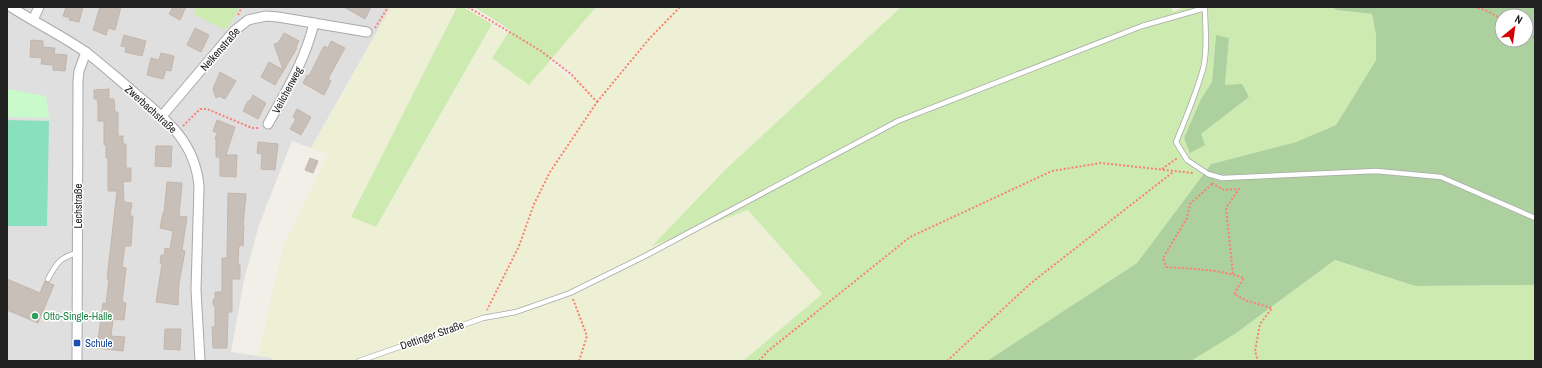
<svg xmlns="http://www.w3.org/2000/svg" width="1542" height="368" font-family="'Archivo Narrow',sans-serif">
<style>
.residential{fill:#e0dfdf}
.farmland{fill:#eef0d5}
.grass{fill:#cdebb0;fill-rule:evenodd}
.forest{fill:#add19e;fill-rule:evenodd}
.park{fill:#c8facc}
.pitch{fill:#88e0be}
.building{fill:#c7bfb8;stroke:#c4b6ab}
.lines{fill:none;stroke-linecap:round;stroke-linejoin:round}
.lane-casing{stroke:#a9a9a9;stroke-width:6}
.street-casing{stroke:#a9a9a9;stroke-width:11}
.path{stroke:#fa8072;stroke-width:2;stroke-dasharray:2 2;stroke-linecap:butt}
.lane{stroke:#fff;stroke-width:4.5}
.street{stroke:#fff;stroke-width:9}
.leisure-dot{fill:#2e9e5b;stroke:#fff;stroke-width:1.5}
.transit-dot{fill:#1a4fb4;stroke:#fff;stroke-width:1.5}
.labels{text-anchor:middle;stroke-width:3;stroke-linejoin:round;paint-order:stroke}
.street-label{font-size:11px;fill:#222;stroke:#fff}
.leisure-label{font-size:11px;fill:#27864d;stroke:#fff;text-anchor:start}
.transit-label{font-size:11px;fill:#164399;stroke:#fff;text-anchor:start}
</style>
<rect width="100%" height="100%" fill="#f2efe9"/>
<!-- residential -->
<polygon class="residential" points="7,7 391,7 311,148 292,141 259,225 244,280 231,352 272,358 273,361 7,361"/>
<!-- farmland -->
<polygon class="farmland" points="391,7 457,7 351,217 376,227 492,24 508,34 492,58 529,85 548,61 571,79 573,73 552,57 596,7 901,7 725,170 653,245 748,210 822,295 743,361 273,361 272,358 258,356 283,247 328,154 311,148"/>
<!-- grass -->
<g class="grass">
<polygon points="197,7 239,7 233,20 225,30 193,14"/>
<polygon points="457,7 463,7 492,24 376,227 351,217"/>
<polygon points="474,7 596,7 529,85 492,58 510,30"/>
<path d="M901,7H1171L1173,12L1184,7H1333L1336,10L1372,14L1376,35V60L1336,125L1296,142L1211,164L1137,263L987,361H743L822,294L748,210L652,246L725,170ZM1216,36L1229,38L1225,85L1249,97L1201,134L1184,138L1201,99L1212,82Z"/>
<polygon points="1335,260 1415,286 1535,285 1535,361 1191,361 1235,334"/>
</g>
<!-- forest -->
<g class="forest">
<path d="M1333,7H1535V285L1415,286L1335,260L1235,334L1191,361H987L1137,263L1211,164L1296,142L1336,125L1376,60V35L1372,14L1336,10ZM1502,16H1526V40H1502Z"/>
<polygon points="1216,35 1229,38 1225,85 1242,84 1249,97 1201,134 1205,145 1190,153 1184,138 1201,99 1212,82"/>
</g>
<!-- park -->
<polygon class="park" points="7,89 46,96 49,118 7,117"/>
<!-- pitch -->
<polygon class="pitch" points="7,120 49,121 47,226 7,226"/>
<!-- building -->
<g class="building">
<polygon points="66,7 83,7 79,22 69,20 70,18 63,16"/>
<polygon points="100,7 121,7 115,30 108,28 106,35 93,30"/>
<polygon points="173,7 186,7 180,20 169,14"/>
<polygon points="344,7 371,7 365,19"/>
<polygon points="195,28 209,35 201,52 187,45"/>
<polygon points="284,33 299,41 296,47 297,48 275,85 261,77 269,62 283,70 274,44 278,43"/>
<polygon points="124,35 146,41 142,56 125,52 126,47 121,46"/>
<polygon points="31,40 43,41 43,47 55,48 54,54 67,55 65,71 53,70 53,65 41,64 42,58 30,57"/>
<polygon points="331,41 345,48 328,79 331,81 324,95 303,83 307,75 309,76 324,46 328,48"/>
<polygon points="161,53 174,56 171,71 166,70 163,79 147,75 151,58 159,60"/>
<polygon points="220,72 236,81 225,99 219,96 216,98 213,89"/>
<polygon points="109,89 109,99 114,99 115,112 118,112 118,136 123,136 123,144 126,144 126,168 131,168 131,181 123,182 124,202 132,203 130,216 133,216 131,246 125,246 122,267 126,268 122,302 126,303 124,320 113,319 111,336 125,337 123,351 97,348 103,303 106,304 109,279 107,279 117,191 108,191 108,158 106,158 106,145 104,145 104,121 98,121 98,105 97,99 94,99 94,90"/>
<polygon points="253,95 266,103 258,119 243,111 248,101 250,101"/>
<polygon points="297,109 311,117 301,135 290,129 296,119 293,117"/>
<polygon points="217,120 235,127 226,155 237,155 236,177 220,176 220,157 216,157 216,139 215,139 217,133 213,131"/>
<polygon points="258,142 278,144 275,170 261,169 262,154 257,153"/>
<polygon points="156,146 172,146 171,167 155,166"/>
<polygon points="310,158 318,161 313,173 305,170"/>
<polygon points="167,182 182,183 179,216 187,217 182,250 185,251 179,283 178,305 156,302 162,264 160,263 161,255 164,255 165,248 170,249 173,231 160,228 163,213 164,213"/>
<polygon points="228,193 246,194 243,226 244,226 243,246 239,245 238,265 240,265 240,279 232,279 232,312 228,312 227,348 213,348 212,327 215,327 215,307 213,304 213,300 215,298 215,292 222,292 222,258 227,258"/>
<polygon points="7,279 40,293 45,281 54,285 38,323 7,310"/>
<polygon points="165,329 181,329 180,350 164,349"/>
</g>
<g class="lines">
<!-- lane casing -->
<g class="lane-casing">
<g id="lane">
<path d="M48,279C56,264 60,257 77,253"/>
<path d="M359,361L483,318L516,312L570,293L645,256L898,121L1142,26L1205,8C1205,27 1208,50 1203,69C1196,94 1186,118 1176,142L1187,160L1208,174L1222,178L1376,171L1441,177L1535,218"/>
</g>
</g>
<!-- street casing -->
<g class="street-casing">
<g id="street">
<path d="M11,7C36,23 63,36 87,53C104,66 119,80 136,94C167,120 195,142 199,186L196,290L200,361"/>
<polyline points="33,20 39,7"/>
<polyline points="162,116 234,31 248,20 266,16 278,17 367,32"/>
<path d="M268,124C286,91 305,61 314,23"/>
<polyline points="77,361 78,81 79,71 86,52"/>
</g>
</g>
<!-- path -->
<g class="path">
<polyline points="468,7 541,51 571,74 597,102 550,172 534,204 519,246 487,310"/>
<polyline points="1474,7 1485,10 1502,19"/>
<polyline points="238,15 242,7"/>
<polyline points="375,28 388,7"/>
<polyline points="1526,33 1535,38"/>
<polyline points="597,102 649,39 680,7"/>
<polyline points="183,126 200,109 207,109 252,128 260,128"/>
<polyline points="1162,169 1176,159 1176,157"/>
<polyline points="1212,183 1224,190 1239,189 1226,208 1233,274"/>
<path d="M1212,184L1190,204L1187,218L1163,258L1166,267C1192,269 1219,269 1244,278L1234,294L1247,301L1272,308L1260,324L1255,351L1258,361"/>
<polyline points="573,299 587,336 579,361"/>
<polyline points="759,361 768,351 910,237 1052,171 1101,163 1193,173"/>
<polyline points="947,361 1031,283 1173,172"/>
</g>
<!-- lane -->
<use href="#lane" class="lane"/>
<!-- street -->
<use href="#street" class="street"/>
</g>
<!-- markers -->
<circle class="leisure-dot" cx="35" cy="316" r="4"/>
<rect class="transit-dot" x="73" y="339" width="8" height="8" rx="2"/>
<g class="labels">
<!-- street labels -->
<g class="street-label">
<text transform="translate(220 49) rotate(-49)" y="4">Nelkenstraße</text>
<text transform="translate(287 90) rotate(-62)" y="4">Veilchenweg</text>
<text transform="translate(151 109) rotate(42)" y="4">Zwerbachstraße</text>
<text transform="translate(78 206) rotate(-90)" y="4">Lechstraße</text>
<text transform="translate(432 335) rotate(-19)" y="4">Dettinger Straße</text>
</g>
<!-- leisure labels -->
<g class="leisure-label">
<text x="43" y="320">Otto-Single-Halle</text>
</g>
<!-- transit labels -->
<g class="transit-label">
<text x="85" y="347">Schule</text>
</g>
</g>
<!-- border -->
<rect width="1542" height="368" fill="none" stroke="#222222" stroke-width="16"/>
<!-- north arrow -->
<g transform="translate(1514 28) rotate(29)"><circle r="19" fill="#ffffff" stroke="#a7a7a7"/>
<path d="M0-3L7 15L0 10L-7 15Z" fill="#d40000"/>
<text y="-6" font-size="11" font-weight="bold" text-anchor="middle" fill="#222222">N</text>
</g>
</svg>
